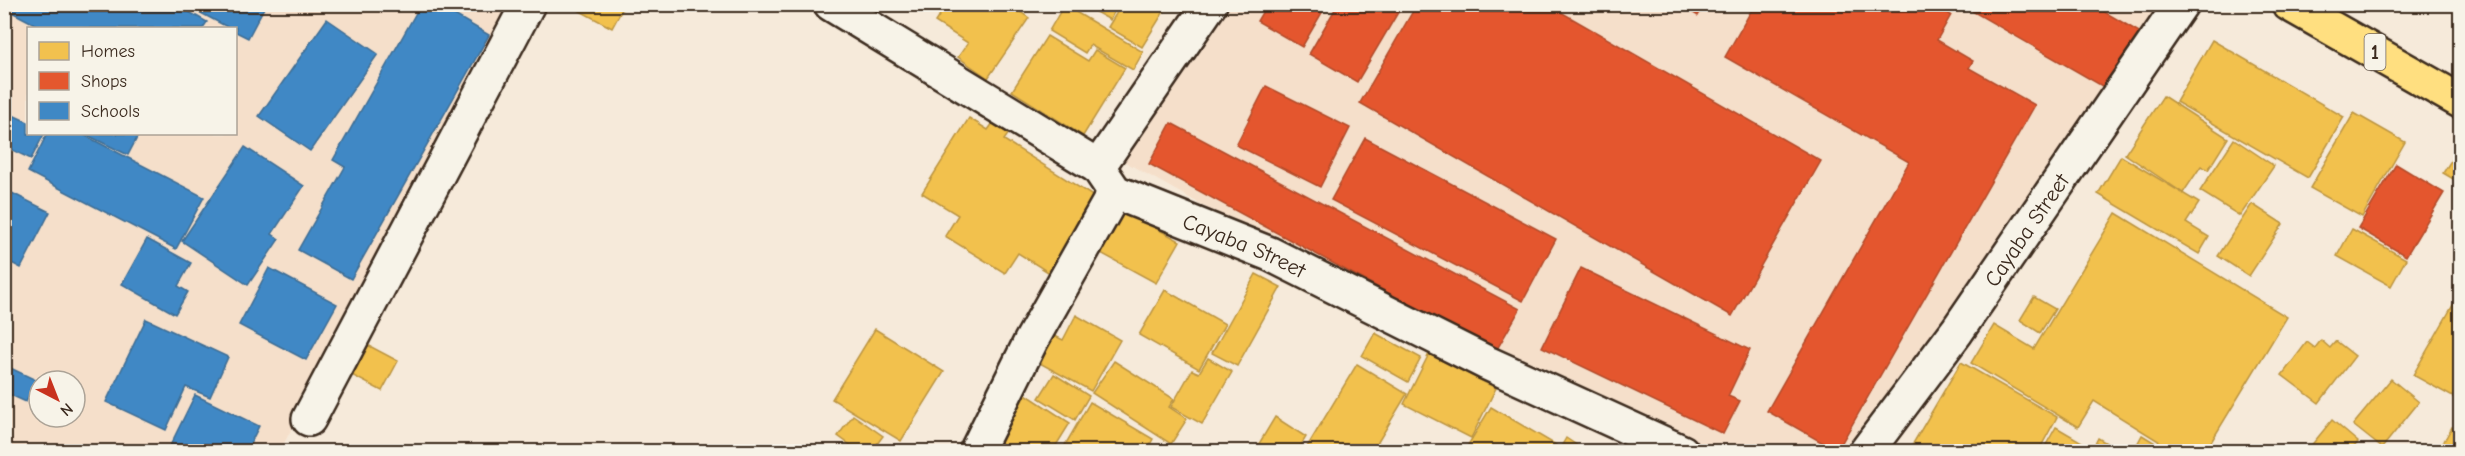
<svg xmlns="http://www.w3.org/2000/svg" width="2465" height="456" font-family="'Comic Neue',sans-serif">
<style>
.built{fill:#f5dfca;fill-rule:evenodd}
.homes{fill:#f2c14e;stroke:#bb9440;stroke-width:1.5}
.shops{fill:#e4572e;stroke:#b14a29;stroke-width:1.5}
.schools{fill:#3f88c5;stroke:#3e6c93;stroke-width:1.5}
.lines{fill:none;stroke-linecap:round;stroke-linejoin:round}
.minor-casing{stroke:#3b2a1e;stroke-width:38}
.major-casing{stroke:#3b2a1e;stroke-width:38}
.minor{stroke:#f7f3e8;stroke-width:33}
.major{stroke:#ffdf80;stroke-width:33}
.labels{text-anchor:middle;stroke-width:6;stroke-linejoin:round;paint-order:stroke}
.shield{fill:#f7f3e8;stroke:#73665b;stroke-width:1.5}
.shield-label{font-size:21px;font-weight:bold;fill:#3b2a1e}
.street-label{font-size:22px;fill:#3b2a1e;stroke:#f7f3e8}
</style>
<rect width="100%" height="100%" fill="#f6eada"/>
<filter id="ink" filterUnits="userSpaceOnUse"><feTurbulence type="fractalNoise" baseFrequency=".0167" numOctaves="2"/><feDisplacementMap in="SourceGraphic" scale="12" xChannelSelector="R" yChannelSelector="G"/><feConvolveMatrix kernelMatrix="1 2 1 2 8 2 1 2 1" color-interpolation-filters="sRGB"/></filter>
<g filter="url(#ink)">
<!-- built -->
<g class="built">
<polygon points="2167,4 2012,239 1849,451 1713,452 1692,446 1399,315 1118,158 1226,5"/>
<path d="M4,5H515L280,451H5ZM28,28H236V134H28ZM39,381H75V417H39Z"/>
</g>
<!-- homes -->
<g class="homes">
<polygon points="567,4 625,4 612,28"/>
<polygon points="947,4 980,4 990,11 994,4 1009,4 1029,18 988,78 958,57 968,43 935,22"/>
<polygon points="1081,4 1118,4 1110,20"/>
<polygon points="1122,4 1168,5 1142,47 1108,27"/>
<polygon points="1064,5 1143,52 1133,70 1090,45 1085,53 1049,31"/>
<polygon points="1047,36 1088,61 1095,50 1125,68 1083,136 1012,91"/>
<polygon points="2212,40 2344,117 2308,178 2176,102"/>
<polygon points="2163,96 2228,138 2208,170 2201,166 2183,193 2125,154"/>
<polygon points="2354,113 2405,142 2362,217 2310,188"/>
<polygon points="969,118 988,130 993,123 1009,133 1004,140 1107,205 1059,279 1018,253 1005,273 945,236 958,215 922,193"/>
<polygon points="2234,139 2274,166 2240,216 2200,191"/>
<polygon points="2459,148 2460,149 2460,183 2443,173"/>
<polygon points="2121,156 2199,203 2186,223 2209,237 2199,254 2098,194"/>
<polygon points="2252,204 2283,224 2249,276 2218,256"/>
<polygon points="1122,210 1180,241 1156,283 1099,252"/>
<polygon points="2116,213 2287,317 2205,452 2176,452 2094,401 2078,427 1971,363 1994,325 2034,349"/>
<polygon points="2352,229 2406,259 2391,286 2337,256"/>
<polygon points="1256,274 1281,287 1237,366 1212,353"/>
<polygon points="1165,290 1225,324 1199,369 1139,335"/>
<polygon points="2034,297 2055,309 2040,333 2020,320"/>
<polygon points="2457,298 2460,300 2460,401 2413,375"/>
<polygon points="1076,315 1120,340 1091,391 1036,361 1051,334 1063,340"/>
<polygon points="875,329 944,372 901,441 832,399"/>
<polygon points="1375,333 1421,358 1408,382 1362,356"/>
<polygon points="2321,340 2330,348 2336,341 2355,356 2319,403 2282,375 2307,342 2315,348"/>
<polygon points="360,341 398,361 382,391 344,371"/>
<polygon points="1429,354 1496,388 1471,438 1404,404"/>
<polygon points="1208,358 1232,372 1202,424 1171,407 1192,370 1199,373"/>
<polygon points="1114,361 1174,399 1169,407 1187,419 1171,444 1092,393"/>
<polygon points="1961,362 2057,417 2038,452 1908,452"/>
<polygon points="1357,364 1407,394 1372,452 1304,452"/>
<polygon points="1054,374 1089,396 1075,420 1039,398"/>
<polygon points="2391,379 2419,402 2382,448 2353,425"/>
<polygon points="1018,389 1070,423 1052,452 992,452"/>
<polygon points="1090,402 1153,439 1146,452 1061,452"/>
<polygon points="1491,407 1556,445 1552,452 1465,450"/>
<polygon points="853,415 883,436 871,452 860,452 838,436"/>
<polygon points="1275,417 1306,437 1297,452 1254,452"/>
<polygon points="2332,420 2358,442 2350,452 2316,452 2310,447"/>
<polygon points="2056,427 2087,445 2083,452 2042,452"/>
<polygon points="2452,427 2460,432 2460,452 2438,452"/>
<polygon points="2142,435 2170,452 2133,452"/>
<polygon points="1566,438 1587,452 1558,452"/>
<polygon points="2098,438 2121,452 2091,452"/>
<polygon points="381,444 398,452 378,452"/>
</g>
<!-- shops -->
<g class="shops">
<polygon points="1267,4 1327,4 1302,47 1257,21"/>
<polygon points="1338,4 1403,4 1357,82 1309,54"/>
<polygon points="1417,4 1547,4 1821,161 1732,316 1360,103"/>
<polygon points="1679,4 1705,4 1698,16"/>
<polygon points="1755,4 1933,4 1951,15 1937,40 1973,61 1969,68 2035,105 1837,451 1767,411 1909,162 1725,57"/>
<polygon points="1960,4 2091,4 2141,33 2109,90"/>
<polygon points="1266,86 1350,128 1320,187 1236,145"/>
<polygon points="1171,123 1520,309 1496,351 1149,164"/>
<polygon points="1365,138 1556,239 1523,301 1331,200"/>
<polygon points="2396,164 2444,193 2406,256 2358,228"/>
<polygon points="1581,268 1750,350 1728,396 1740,401 1723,434 1542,347"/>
</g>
<!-- schools -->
<g class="schools">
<polygon points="4,4 175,4 207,22 203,28 42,28 4,8"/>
<polygon points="184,4 266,4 248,38 236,32 236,28 229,28"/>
<polygon points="421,4 436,4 489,35 351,279 298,250 345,167 333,160"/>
<polygon points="327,19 378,54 310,151 259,116"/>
<polygon points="4,111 28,122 28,134 44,134 31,159 4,146"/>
<polygon points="47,134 82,134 204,197 176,249 28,172"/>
<polygon points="85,134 132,134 138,136 128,155"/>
<polygon points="245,147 304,186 272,234 279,239 248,285 182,241"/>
<polygon points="4,189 50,212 21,268 4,259"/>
<polygon points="147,239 191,263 178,286 188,292 175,314 122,284"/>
<polygon points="269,268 337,304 306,360 239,325"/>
<polygon points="146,319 228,357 210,397 186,387 166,430 106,402"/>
<polygon points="4,365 36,380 26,402 4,392"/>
<polygon points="195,395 259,426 246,452 167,452"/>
</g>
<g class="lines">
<!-- minor casing -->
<g class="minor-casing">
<g id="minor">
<path id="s1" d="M831,4L1098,167L1115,192L1270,254L1487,363L1682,452"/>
<polyline points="1098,167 1210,4"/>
<polyline points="309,419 528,4"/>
<polyline points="976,452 1031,341 1115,192"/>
<path id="s2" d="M1866,452L1957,331L2181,4"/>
</g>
</g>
<!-- major casing -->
<g class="major-casing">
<polyline id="major" points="2289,4 2460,101"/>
</g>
<!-- minor -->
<use href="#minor" class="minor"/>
<!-- major -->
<use href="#major" class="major"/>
</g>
</g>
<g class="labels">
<!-- shield labels -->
<rect class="shield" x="2364.5" y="34" width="21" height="36" rx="4.5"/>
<g class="shield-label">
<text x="2375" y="59">1</text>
</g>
<!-- street labels -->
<g class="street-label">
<text dy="8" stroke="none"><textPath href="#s2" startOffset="274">Cayaba Street</textPath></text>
<text dy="8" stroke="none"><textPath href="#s1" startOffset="483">Cayaba Street</textPath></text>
</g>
</g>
<!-- margin -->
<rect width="2465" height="456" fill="none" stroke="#f7f3e8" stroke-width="24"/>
<rect x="12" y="12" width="2441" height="432" fill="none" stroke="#3b2a1e" stroke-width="2" filter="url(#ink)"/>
<!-- legend -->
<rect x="27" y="27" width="210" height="108" fill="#f7f3e8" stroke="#aca397" stroke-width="1.5"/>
<rect x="39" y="42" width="30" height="18" fill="#f2c14e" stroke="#aca397" stroke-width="1.5"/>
<text x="81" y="57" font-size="18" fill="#3b2a1e">Homes</text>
<rect x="39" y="72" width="30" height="18" fill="#e4572e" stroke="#aca397" stroke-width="1.5"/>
<text x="81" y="87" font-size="18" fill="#3b2a1e">Shops</text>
<rect x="39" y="102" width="30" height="18" fill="#3f88c5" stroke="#aca397" stroke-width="1.5"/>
<text x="81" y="117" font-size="18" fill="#3b2a1e">Schools</text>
<!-- north arrow -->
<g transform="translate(57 399) rotate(138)"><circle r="28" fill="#f7f3e8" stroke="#aca397" stroke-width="1.5"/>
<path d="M0-4.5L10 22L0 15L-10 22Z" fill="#c8321e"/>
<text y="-9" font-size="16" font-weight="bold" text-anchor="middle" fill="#3b2a1e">N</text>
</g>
</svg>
